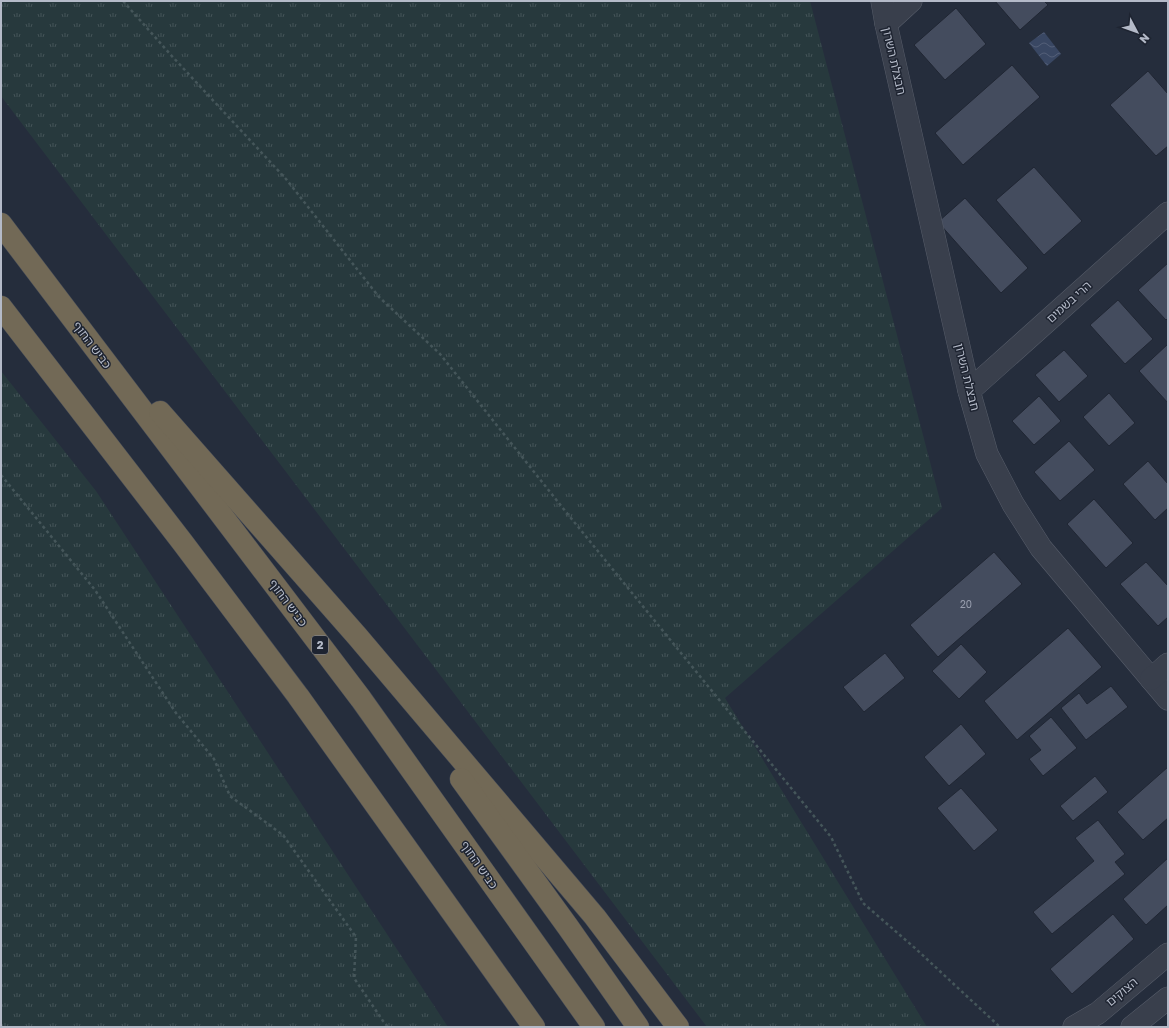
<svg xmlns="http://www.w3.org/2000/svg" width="1169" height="1028" font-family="'Golos Text','Noto Sans Hebrew',sans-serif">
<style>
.grass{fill:url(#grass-tufts)}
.water{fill:url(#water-waves)}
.building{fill:#444c5e;stroke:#202633}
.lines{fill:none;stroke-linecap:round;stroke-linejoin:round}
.minor-casing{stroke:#575d6a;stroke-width:23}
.highway-casing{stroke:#444a57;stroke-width:23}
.path{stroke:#45565a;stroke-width:2.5;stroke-dasharray:3 3;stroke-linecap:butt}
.minor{stroke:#393f4c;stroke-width:22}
.highway{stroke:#726956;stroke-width:22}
.labels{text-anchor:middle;stroke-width:3;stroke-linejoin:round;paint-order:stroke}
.number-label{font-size:10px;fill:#989eae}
.shield{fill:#1e2431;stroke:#878d9b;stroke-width:1}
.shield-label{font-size:11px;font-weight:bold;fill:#b4bac8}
.street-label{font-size:12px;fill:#b4bac8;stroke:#1e2431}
</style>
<defs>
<pattern id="grass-tufts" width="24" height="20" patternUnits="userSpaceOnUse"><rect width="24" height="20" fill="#27393d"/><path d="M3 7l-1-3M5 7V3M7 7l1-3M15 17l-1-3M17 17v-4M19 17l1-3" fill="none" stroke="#445458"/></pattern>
<pattern id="water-waves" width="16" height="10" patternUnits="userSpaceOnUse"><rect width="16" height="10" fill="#394763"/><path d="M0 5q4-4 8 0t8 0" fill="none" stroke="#535f78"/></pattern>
</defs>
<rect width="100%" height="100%" fill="#252d3c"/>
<!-- grass -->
<g class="grass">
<polygon points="1,1 810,1 942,508 725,698 927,1027 707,1027 1,96"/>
<polygon points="1,371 96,491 448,1027 1,1027"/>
</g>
<!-- water -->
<polygon class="water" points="1044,32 1061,54 1047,66 1029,43"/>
<!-- building -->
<g class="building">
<polygon points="995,1 1044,1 1048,5 1020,30"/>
<polygon points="956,8 986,44 945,80 914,45"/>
<polygon points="1012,65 1040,97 963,165 935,133"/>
<polygon points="1148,71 1168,94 1168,146 1156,156 1110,105"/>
<polygon points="1034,167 1082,221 1044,255 996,200"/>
<polygon points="965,198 1028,268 1001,293 938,222"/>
<polygon points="1168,263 1168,318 1166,320 1138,290"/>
<polygon points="1118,300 1153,339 1125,364 1090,325"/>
<polygon points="1168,344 1168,403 1139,371"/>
<polygon points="1064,350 1088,376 1059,402 1035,375"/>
<polygon points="1109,393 1135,423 1109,446 1083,417"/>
<polygon points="1039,396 1061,421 1034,445 1012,421"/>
<polygon points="1069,441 1095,470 1060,501 1034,472"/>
<polygon points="1148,461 1168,484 1168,508 1155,520 1123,484"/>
<polygon points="1094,499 1133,543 1106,568 1067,524"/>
<polygon points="994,552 1022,584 938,657 910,625"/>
<polygon points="1146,562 1168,586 1168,617 1158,626 1120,584"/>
<polygon points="1068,628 1102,667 1017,740 984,701"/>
<polygon points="961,644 987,672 959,699 932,671"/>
<polygon points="885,653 905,678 864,712 843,687"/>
<polygon points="1111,686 1128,707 1086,740 1061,708 1079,693 1087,704"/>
<polygon points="1051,717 1077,748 1043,776 1029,759 1041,750 1029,736"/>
<polygon points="961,724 986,754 949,786 924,757"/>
<polygon points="1168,767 1168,818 1143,840 1117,812"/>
<polygon points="1095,776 1108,792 1073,821 1060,806"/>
<polygon points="961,788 998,830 974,851 937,808"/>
<polygon points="1098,820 1125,854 1115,862 1125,874 1052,934 1033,912 1094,861 1075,838"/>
<polygon points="1168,858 1168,905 1146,925 1123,899"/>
<polygon points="1113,914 1134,939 1072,994 1050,969"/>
</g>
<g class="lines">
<!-- minor casing -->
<g class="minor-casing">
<g id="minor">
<polyline points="882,1 886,24 969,391 987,454 1013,504 1041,548 1168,699"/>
<polyline points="886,24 911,1"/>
<polyline points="969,391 1168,213"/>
<polyline points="1151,679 1168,664"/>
<polyline points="1074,1027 1098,1013 1168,954"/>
<polyline points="1132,1027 1168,998"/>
</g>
</g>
<!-- highway casing -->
<g class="highway-casing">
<g id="highway">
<polyline points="1,224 361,699 594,1027"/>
<polyline points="1,307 183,543 298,696 534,1027"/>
<polyline points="160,412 357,636 595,917 678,1027"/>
<polyline points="461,779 568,927 638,1027"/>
</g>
</g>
<!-- path -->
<g class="path">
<polyline points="123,1 170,54 286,179 379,297 440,354 566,512 831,837 863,903 916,949 1000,1027"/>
<polyline points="1,475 95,590 176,713 214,759 230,796 283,835 356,937 354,978 383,1021 388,1027"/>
</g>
<!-- minor -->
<use href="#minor" class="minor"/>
<!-- highway -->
<use href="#highway" class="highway"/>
</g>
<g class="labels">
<!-- number labels -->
<g class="number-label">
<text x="966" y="608">20</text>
</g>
<!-- shield labels -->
<rect class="shield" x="312" y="636" width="16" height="18" rx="3"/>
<g class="shield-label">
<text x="320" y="649">2</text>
</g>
<!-- street labels -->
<g class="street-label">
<text transform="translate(894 61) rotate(77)" y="4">חבצלת השרון</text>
<text transform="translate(1069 302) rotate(-42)" y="4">הרי בשמים</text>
<text transform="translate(92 345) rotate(53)" y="4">כביש החוף</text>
<text transform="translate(967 377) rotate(76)" y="4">חבצלת השרון</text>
<text transform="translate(288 603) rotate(53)" y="4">כביש החוף</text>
<text transform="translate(479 865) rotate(55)" y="4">כביש החוף</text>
<text transform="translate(1122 992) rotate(-40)" y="4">הצוקים</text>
</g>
</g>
<!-- border -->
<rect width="1169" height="1028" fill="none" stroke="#b4bac8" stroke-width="4"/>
<!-- north arrow -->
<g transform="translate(1137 32) rotate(131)" stroke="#1e2431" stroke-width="3" paint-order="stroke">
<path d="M0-3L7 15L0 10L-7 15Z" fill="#b4bac8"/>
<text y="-6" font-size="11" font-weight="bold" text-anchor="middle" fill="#b4bac8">N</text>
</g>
</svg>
